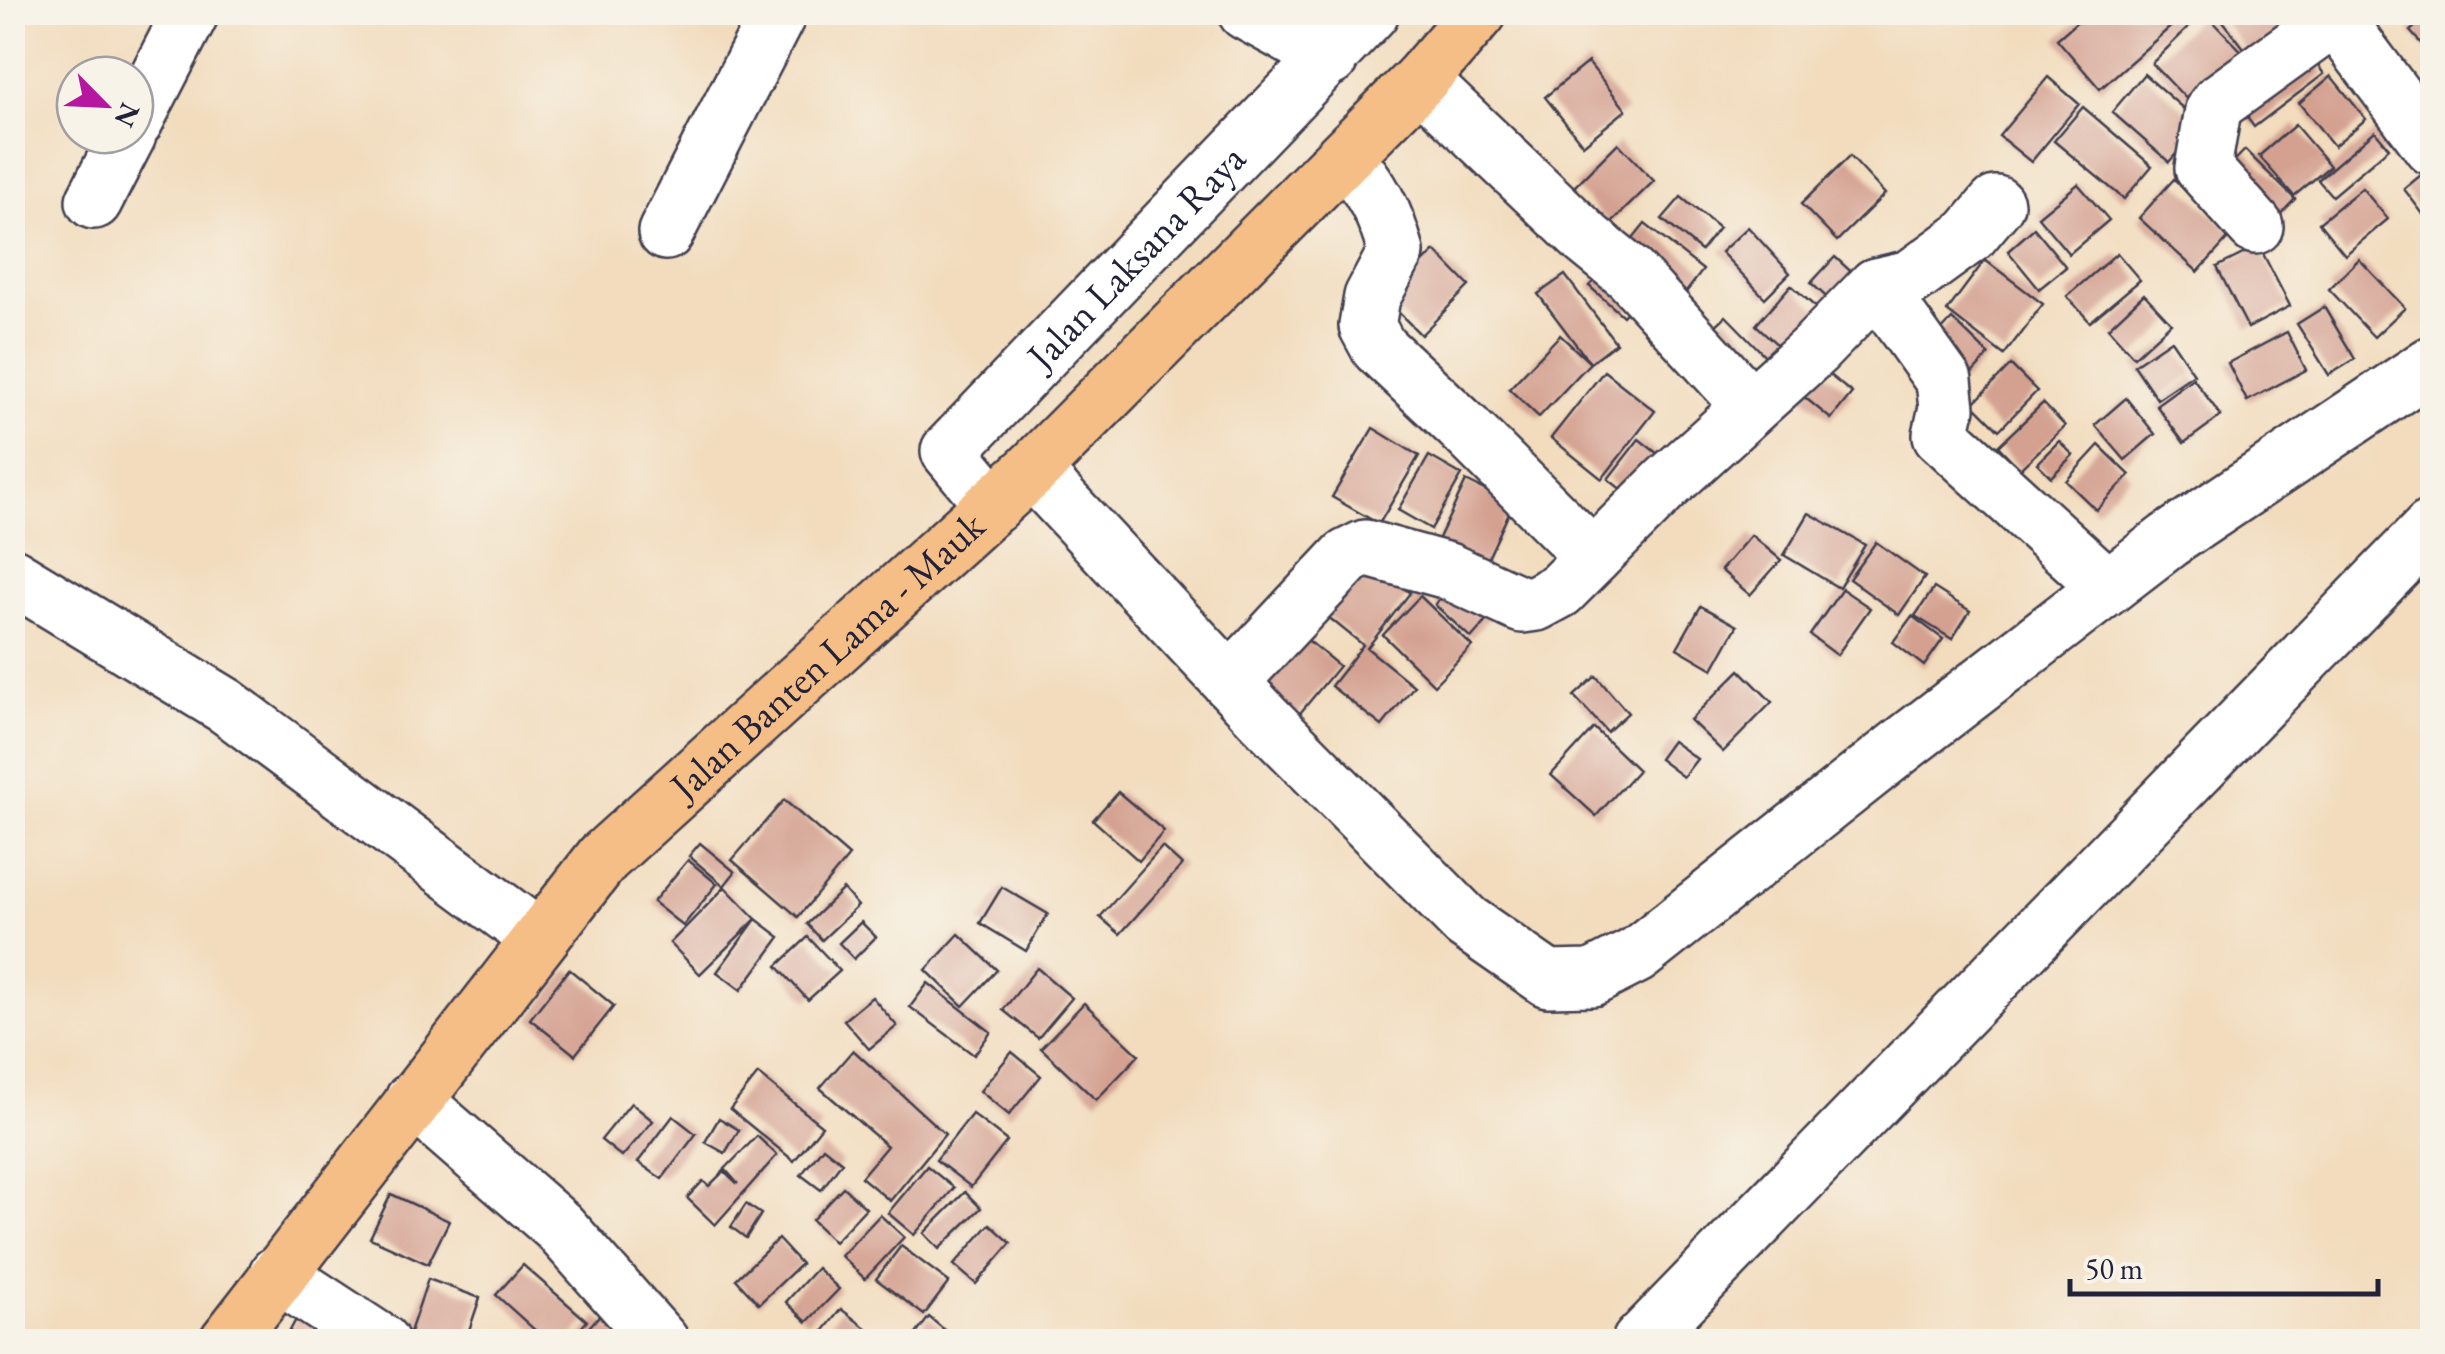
<svg xmlns="http://www.w3.org/2000/svg" width="2445" height="1354" font-family="'EB Garamond',serif">
<style>
.building{fill:#d4a191}
.lines{fill:none;stroke-linecap:round;stroke-linejoin:round}
.minor-casing{stroke:#413e4e;stroke-width:60}
.major-casing{stroke:#413e4e;stroke-width:60}
.minor{stroke:#fff;stroke-width:55}
.major{stroke:#f6be87;stroke-width:55}
.labels{text-anchor:middle;stroke-width:10;stroke-linejoin:round;paint-order:stroke}
.street-label{font-size:40px;fill:#22223b;stroke:#f7f3e8}
</style>
<rect width="100%" height="100%" fill="#f7f3e8"/>
<filter id="ink" filterUnits="userSpaceOnUse"><feTurbulence type="fractalNoise" baseFrequency=".01" numOctaves="2"/><feDisplacementMap in="SourceGraphic" scale="20" xChannelSelector="R" yChannelSelector="G"/><feConvolveMatrix kernelMatrix="1 2 1 2 8 2 1 2 1" color-interpolation-filters="sRGB"/></filter>
<filter id="wash" filterUnits="userSpaceOnUse"><feTurbulence type="fractalNoise" baseFrequency=".0048" numOctaves="4" result="noise"/><feDisplacementMap in="SourceGraphic" scale="40" xChannelSelector="R" yChannelSelector="G"/><feGaussianBlur stdDeviation="2.25" result="paint"/><feColorMatrix in="noise" values="0 0 0 0 0 0 0 0 0 0 0 0 0 0 0 0 0 1.4 0 .05"/><feComposite in="paint" operator="in"/></filter>
<g filter="url(#wash)">
<rect width="100%" height="100%" fill="#f2dcbd"/>
<g id="blocks">
<!-- building -->
<g class="building">
<polygon points="2088,12 2168,12 2176,22 2100,89 2057,39"/>
<polygon points="2204,12 2251,61 2199,112 2152,63"/>
<polygon points="2216,12 2270,12 2284,30 2251,57"/>
<polygon points="2432,12 2432,44 2426,49 2410,31"/>
<polygon points="2306,49 2324,74 2254,127 2235,101"/>
<polygon points="1588,62 1626,110 1583,145 1545,97"/>
<polygon points="2144,74 2201,124 2169,162 2112,112"/>
<polygon points="2331,76 2366,119 2334,146 2299,103"/>
<polygon points="2048,77 2079,104 2031,162 1999,136"/>
<polygon points="2083,107 2152,166 2124,199 2054,141"/>
<polygon points="2295,125 2330,166 2294,196 2259,156"/>
<polygon points="2375,131 2389,148 2332,196 2318,180"/>
<polygon points="1618,143 1654,181 1610,224 1574,187"/>
<polygon points="2245,150 2295,199 2268,227 2218,178"/>
<polygon points="1850,156 1885,194 1837,241 1801,204"/>
<polygon points="2432,166 2432,226 2404,189"/>
<polygon points="2174,179 2233,233 2198,272 2139,218"/>
<polygon points="2078,184 2109,220 2069,254 2038,217"/>
<polygon points="2362,188 2388,219 2345,255 2319,223"/>
<polygon points="1681,197 1719,228 1701,251 1662,219"/>
<polygon points="1645,224 1703,270 1680,300 1621,254"/>
<polygon points="1748,227 1790,273 1765,298 1721,252"/>
<polygon points="2034,228 2066,267 2039,289 2008,251"/>
<polygon points="2259,246 2290,306 2248,328 2217,267"/>
<polygon points="1435,251 1469,286 1421,335 1386,300"/>
<polygon points="2117,253 2140,280 2090,322 2067,296"/>
<polygon points="1835,257 1860,280 1836,306 1811,283"/>
<polygon points="2359,259 2405,308 2374,337 2329,289"/>
<polygon points="1985,260 2043,304 2004,355 1947,311"/>
<polygon points="1610,264 1643,293 1623,316 1589,286"/>
<polygon points="1565,275 1616,343 1590,363 1539,417 1509,389 1560,335 1590,363 1538,294"/>
<polygon points="1791,285 1832,322 1796,362 1756,325"/>
<polygon points="2144,294 2171,323 2134,357 2108,328"/>
<polygon points="2324,307 2355,359 2329,375 2297,324"/>
<polygon points="1726,316 1775,366 1747,393 1698,342"/>
<polygon points="1952,319 1989,355 1963,383 1925,348"/>
<polygon points="2287,332 2306,370 2247,401 2228,363"/>
<polygon points="2171,340 2194,374 2157,399 2134,365"/>
<polygon points="2011,365 2037,391 1999,430 1973,404"/>
<polygon points="1823,370 1852,393 1831,419 1802,395"/>
<polygon points="1604,371 1655,411 1602,479 1551,438"/>
<polygon points="2193,378 2221,416 2184,443 2156,405"/>
<polygon points="2126,398 2155,434 2125,460 2095,425"/>
<polygon points="2043,403 2065,426 2020,469 1998,446"/>
<polygon points="1373,428 1419,456 1379,524 1332,497"/>
<polygon points="1639,439 1668,462 1637,502 1608,479"/>
<polygon points="2059,441 2073,455 2051,477 2037,463"/>
<polygon points="2099,445 2130,475 2096,510 2066,481"/>
<polygon points="1429,456 1462,475 1431,529 1398,510"/>
<polygon points="1466,481 1513,504 1478,580 1430,557"/>
<polygon points="1809,513 1865,545 1839,588 1784,555"/>
<polygon points="1751,535 1781,560 1750,595 1721,570"/>
<polygon points="1876,542 1925,577 1899,615 1849,579"/>
<polygon points="1370,561 1410,593 1367,648 1414,686 1382,726 1331,686 1363,645 1327,616"/>
<polygon points="1459,578 1495,611 1471,638 1435,605"/>
<polygon points="1934,588 1970,611 1952,639 1915,616"/>
<polygon points="1842,589 1870,608 1837,655 1810,635"/>
<polygon points="1420,596 1472,646 1434,685 1383,635"/>
<polygon points="1701,606 1737,626 1713,669 1677,648"/>
<polygon points="1912,616 1943,639 1924,666 1893,642"/>
<polygon points="1304,637 1339,666 1296,718 1261,689"/>
<polygon points="1740,670 1772,702 1723,752 1690,720"/>
<polygon points="1596,676 1628,713 1607,732 1574,696"/>
<polygon points="1594,728 1638,770 1596,816 1551,775"/>
<polygon points="1672,741 1697,759 1683,777 1659,759"/>
<polygon points="1118,792 1164,831 1139,861 1093,820"/>
<polygon points="784,800 849,856 798,917 732,860"/>
<polygon points="700,843 735,872 724,886 689,856"/>
<polygon points="1162,847 1182,865 1120,934 1100,917"/>
<polygon points="688,860 717,884 683,926 653,902"/>
<polygon points="725,887 756,919 700,974 670,943"/>
<polygon points="1002,887 1048,914 1026,951 980,923"/>
<polygon points="843,889 858,906 822,940 807,924"/>
<polygon points="756,919 780,937 741,990 717,972"/>
<polygon points="861,922 876,937 854,959 839,943"/>
<polygon points="959,934 997,970 963,1006 926,970"/>
<polygon points="808,937 840,971 808,1000 777,966"/>
<polygon points="1037,968 1072,998 1038,1038 1003,1010"/>
<polygon points="569,969 614,1006 575,1055 530,1019"/>
<polygon points="928,983 991,1032 974,1055 910,1007"/>
<polygon points="872,997 897,1026 869,1049 844,1020"/>
<polygon points="1084,1003 1139,1055 1096,1100 1041,1048"/>
<polygon points="853,1050 945,1134 890,1201 861,1177 887,1146 820,1088"/>
<polygon points="1012,1052 1041,1076 1009,1115 980,1091"/>
<polygon points="758,1074 822,1126 794,1161 730,1109"/>
<polygon points="631,1103 653,1121 622,1157 601,1140"/>
<polygon points="972,1114 1007,1141 971,1187 936,1160"/>
<polygon points="673,1116 696,1134 662,1179 638,1162"/>
<polygon points="719,1118 739,1130 725,1153 705,1142"/>
<polygon points="757,1136 777,1155 715,1225 687,1198 703,1181 709,1186 724,1171 738,1184 725,1169"/>
<polygon points="823,1147 842,1162 821,1190 801,1175"/>
<polygon points="927,1166 954,1188 914,1235 888,1213"/>
<polygon points="843,1187 866,1208 834,1242 812,1220"/>
<polygon points="965,1192 981,1208 939,1249 924,1233"/>
<polygon points="391,1194 449,1221 428,1264 370,1238"/>
<polygon points="746,1204 761,1214 746,1238 731,1227"/>
<polygon points="880,1215 904,1237 865,1279 841,1256"/>
<polygon points="990,1224 1011,1243 976,1284 954,1265"/>
<polygon points="778,1239 801,1264 759,1304 736,1279"/>
<polygon points="901,1246 949,1282 924,1315 876,1279"/>
<polygon points="523,1265 587,1321 569,1342 548,1342 496,1295"/>
<polygon points="817,1268 839,1289 807,1322 786,1302"/>
<polygon points="428,1279 480,1298 465,1342 426,1342 409,1335"/>
<polygon points="841,1309 884,1342 817,1339"/>
<polygon points="301,1310 337,1342 284,1342"/>
<polygon points="599,1316 626,1342 576,1342"/>
<polygon points="929,1317 959,1342 910,1342"/>
</g>
</g>
</g>
<g filter="url(#ink)">
<use href="#blocks" fill-opacity="0" stroke="#413e4e" stroke-width="2.5"/>
<g class="lines">
<!-- minor casing -->
<g class="minor-casing">
<g id="minor">
<polyline points="1246,12 1330,58"/>
<polyline points="2331,12 2432,147"/>
<polyline points="1420,80 1587,239 1630,274 1751,406"/>
<polyline points="135,121 191,12"/>
<path d="M1344,157C1371,185 1386,214 1396,252L1372,297L1367,326L1379,348L1460,424L1593,557"/>
<polyline points="94,201 128,135"/>
<polyline points="2255,226 2203,168 2213,110 2220,101 2335,18"/>
<polyline points="666,232 779,12"/>
<polyline points="1876,286 1944,381 1947,408 1941,435 2108,587"/>
<polyline points="1032,470 1263,717 1466,922 1548,979 1592,978 1637,955 1901,746 2169,540 2432,364"/>
<path id="s1" d="M994,505L949,451L1371,12"/>
<polyline points="12,576 226,706 539,938"/>
<polyline points="1230,682 1347,557 1365,548 1448,571 1522,605 1536,603 1560,590 1667,483 1815,349 1876,286 1911,278 1970,235 1996,204"/>
<polyline points="413,1100 559,1227 661,1342"/>
<polyline points="277,1274 381,1342"/>
<polyline points="1640,1342 2432,527"/>
</g>
</g>
<!-- major casing -->
<g class="major-casing">
<g id="major">
<path id="s2" d="M227,1342L603,858L1032,470L1420,80L1479,12"/>
</g>
</g>
<!-- minor -->
<use href="#minor" class="minor"/>
<!-- major -->
<use href="#major" class="major"/>
</g>
</g>
<g class="labels">
<!-- street labels -->
<g class="street-label">
<text dy="14" stroke="none"><textPath href="#s1" startOffset="340">Jalan Laksana Raya</textPath></text>
<text dy="14" stroke="none"><textPath href="#s2" startOffset="915">Jalan Banten Lama - Mauk</textPath></text>
</g>
</g>
<!-- margin -->
<rect width="2445" height="1354" fill="none" stroke="#f7f3e8" stroke-width="50"/>
<!-- north arrow -->
<g transform="translate(105 105) rotate(114)"><circle r="48" fill="#f7f3e8" stroke="#a29fa3" stroke-width="2.5"/>
<path d="M0-8L18 38L0 25L-18 38Z" fill="#b5179e"/>
<text y="-15" font-size="28" font-weight="bold" text-anchor="middle" fill="#22223b">N</text>
</g>
<!-- scale -->
<path d="M2070 1279v15h308v-15" fill="none" stroke="#22223b" stroke-width="5"/>
<text x="2085" y="1279" font-size="30" fill="#22223b" stroke="#f7f3e8" stroke-width="8" paint-order="stroke">50 m</text>
</svg>
